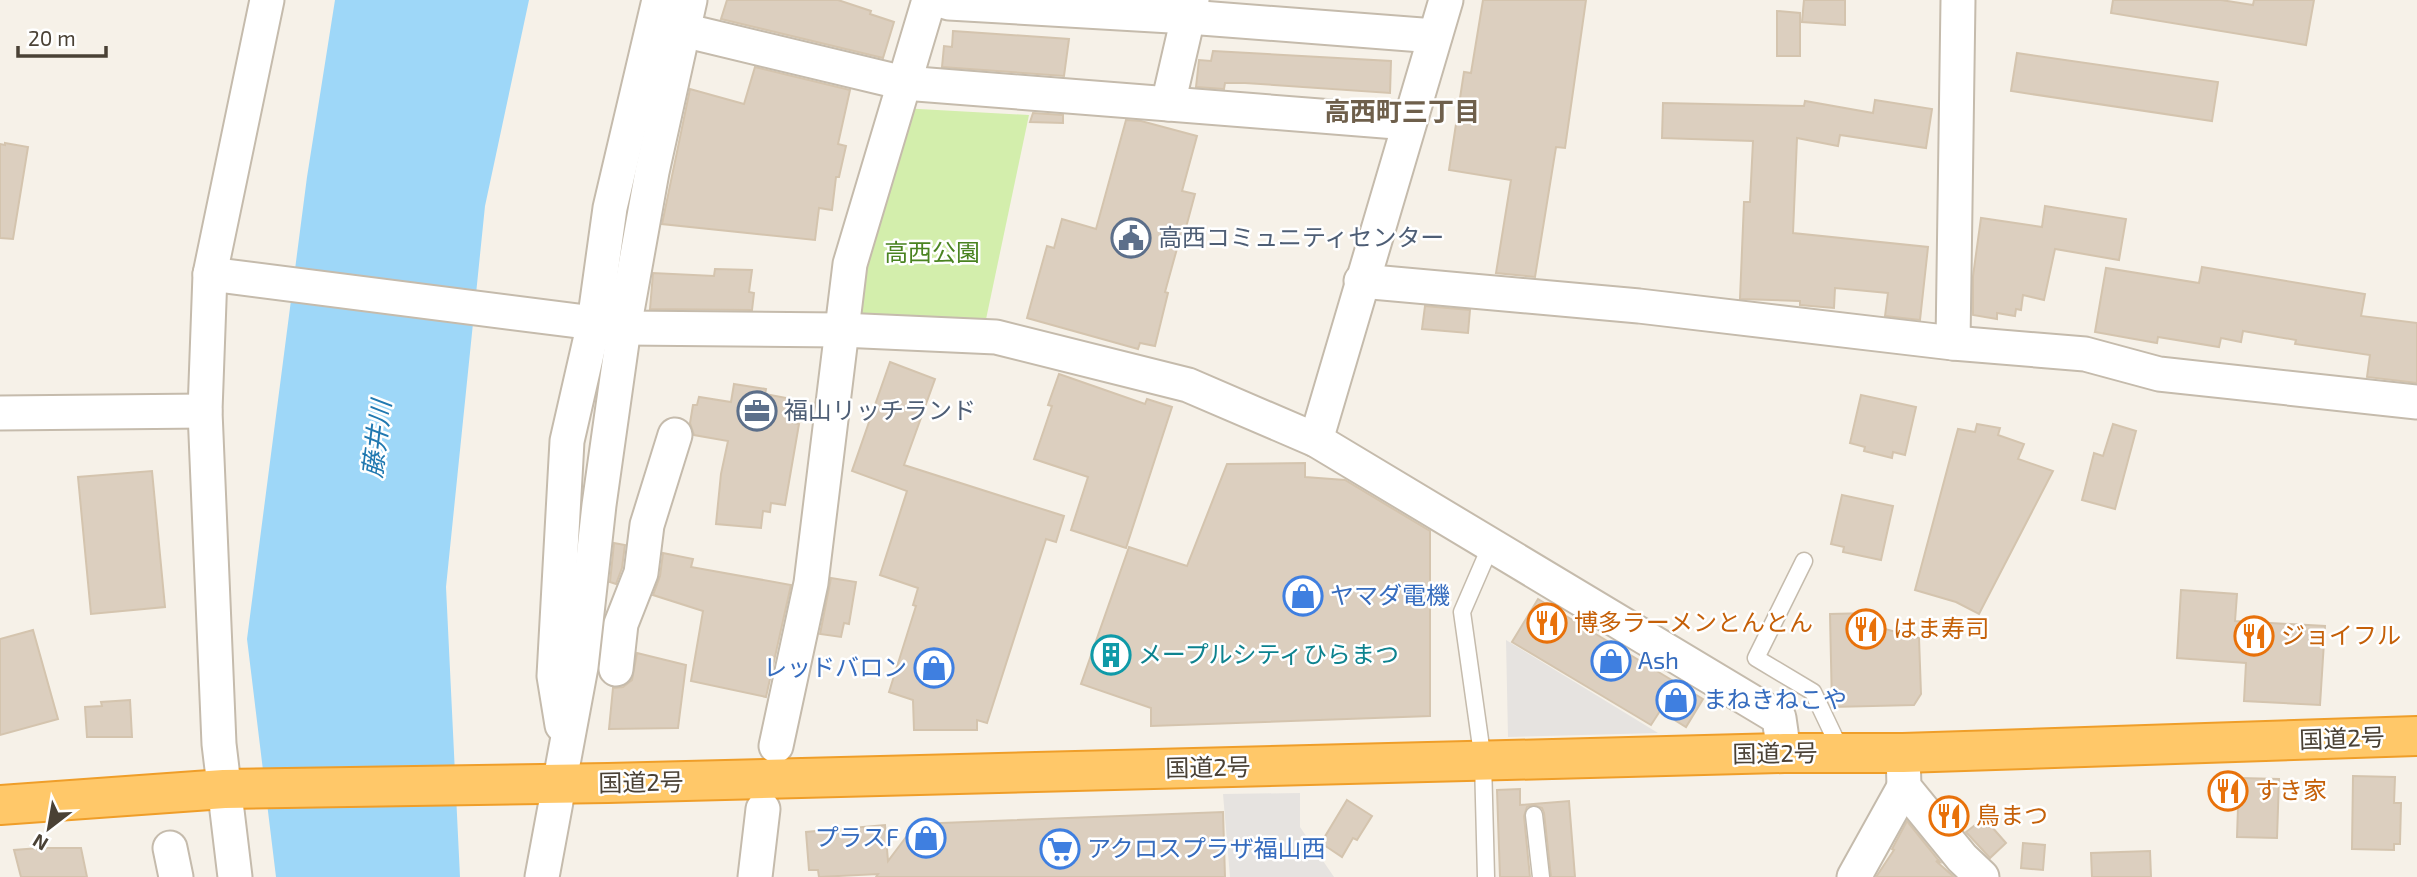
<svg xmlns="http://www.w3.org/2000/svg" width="2417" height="877" font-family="'Exo 2','Noto Sans JP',sans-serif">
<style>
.green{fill:#d3eeac}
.parking{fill:#e6e3e0}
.water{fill:#9ed7f8}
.building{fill:#dccfbf;stroke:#d4c4ae;stroke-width:2}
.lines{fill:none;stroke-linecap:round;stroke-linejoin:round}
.lane-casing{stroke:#c5bbac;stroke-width:19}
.street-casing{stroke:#c5bbac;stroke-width:37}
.highway-casing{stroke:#ef9e29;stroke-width:42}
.lane{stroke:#fff;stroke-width:16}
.street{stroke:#fff;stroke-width:33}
.highway{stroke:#ffc869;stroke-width:38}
.labels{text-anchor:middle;stroke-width:5;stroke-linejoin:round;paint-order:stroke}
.service-label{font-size:24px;fill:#4e5e75;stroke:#fff;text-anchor:start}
.park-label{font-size:24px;fill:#4a8321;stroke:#fff}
.shop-label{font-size:24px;fill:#366cbe;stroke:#fff;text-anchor:start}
.food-label{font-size:24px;fill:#c56008;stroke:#fff;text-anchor:start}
.culture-label{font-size:24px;fill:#0d838f;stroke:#fff;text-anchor:start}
.street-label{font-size:24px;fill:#4a4135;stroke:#fff}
.neighbourhood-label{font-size:26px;font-weight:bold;fill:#6e5f4b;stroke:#fff}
.water-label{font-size:26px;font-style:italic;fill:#2078b0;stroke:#fff}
</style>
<rect width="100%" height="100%" fill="#f6f1e8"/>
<!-- green -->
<polygon class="green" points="901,108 1029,115 985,324 856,314"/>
<!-- parking -->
<g class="parking">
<polygon points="1506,640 1658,733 1508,737"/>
<polygon points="1300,793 1300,827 1334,877 1230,877 1223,794"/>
</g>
<!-- water -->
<polygon class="water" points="335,0 529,0 485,206 446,587 460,877 276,877 247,639 307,177"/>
<!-- building -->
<g class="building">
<polygon points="727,0 838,0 871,11 870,14 894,22 883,58 721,19"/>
<polygon points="1483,0 1586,0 1565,148 1556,147 1535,277 1496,273 1511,180 1449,170 1464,72 1471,73"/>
<polygon points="1804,0 1845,0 1845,25 1802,22"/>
<polygon points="2113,0 2221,0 2253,5 2254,0 2314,0 2306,45 2111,13"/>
<polygon points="1777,11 1800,13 1800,56 1777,56"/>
<polygon points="953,31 1069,39 1064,76 942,67 944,46 952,47"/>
<polygon points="1213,51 1391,61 1390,93 1245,83 1225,83 1224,89 1196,87 1199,60 1211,61"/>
<polygon points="2017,53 2218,82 2212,121 2011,91"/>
<polygon points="755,67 850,90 838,144 846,146 839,177 836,177 832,210 819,208 815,240 662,224 690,89 744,104"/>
<polygon points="1875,100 1932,109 1926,148 1840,135 1838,146 1797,138 1793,233 1928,247 1920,320 1885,316 1888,293 1835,288 1834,308 1800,305 1800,301 1740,299 1744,202 1750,202 1753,141 1662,138 1663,103 1804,106 1805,101 1873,113"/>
<polygon points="1033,113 1063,115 1063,123 1030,122"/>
<polygon points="1126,120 1141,121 1197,136 1182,191 1195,194 1181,246 1178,245 1165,292 1168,293 1155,346 1140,343 1138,349 1027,318 1047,246 1054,248 1062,219 1096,229"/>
<polygon points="5,143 28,147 13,239 0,238 0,144 5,145"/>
<polygon points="2045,206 2126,219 2119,260 2055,249 2044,300 2023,295 2021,310 2016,309 2015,316 1997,313 1997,319 1973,315 1973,276 1981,218 2042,227"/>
<polygon points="2202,267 2365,294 2361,316 2417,323 2417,383 2367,377 2370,355 2295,344 2296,340 2243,331 2241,342 2221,338 2219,347 2158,337 2157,343 2095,332 2106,268 2199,283"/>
<polygon points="715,269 752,270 749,292 754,293 752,310 650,309 653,273 714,276"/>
<polygon points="1425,306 1470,310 1468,333 1422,329"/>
<polygon points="890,362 935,379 904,465 1064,516 1056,542 1046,539 987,723 977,720 977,730 914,730 913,700 889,692 916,606 913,605 918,588 880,575 907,491 852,471"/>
<polygon points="1059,374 1145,404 1147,399 1172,407 1126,548 1071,530 1088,477 1034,459 1052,406 1048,405"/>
<polygon points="734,384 766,389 765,394 797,400 793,423 799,424 785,505 771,503 770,512 763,511 761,528 716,524 721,474 728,441 694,435 690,423 693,405 697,405 699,397 731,402"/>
<polygon points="1861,395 1916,407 1905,455 1893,452 1892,458 1864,451 1865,447 1850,443"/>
<polygon points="1977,424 2000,428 1998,435 2024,444 2018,459 2053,471 1979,614 1956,602 1915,590 1958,429 1975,432"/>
<polygon points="2113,424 2136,431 2115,509 2082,500 2094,453 2103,456"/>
<polygon points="1305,463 1305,477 1345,480 1430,531 1430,716 1151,726 1151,708 1081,684 1129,547 1187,566 1227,464"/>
<polygon points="152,471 165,607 91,614 78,477"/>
<polygon points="1842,495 1893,506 1881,560 1843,552 1844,547 1831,544"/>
<polygon points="614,543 625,545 622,568 616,584 610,582"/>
<polygon points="663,553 693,559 691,567 791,585 766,697 691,681 703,611 653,595 660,576"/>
<polygon points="831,578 856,582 849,624 844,623 841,637 820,634"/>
<polygon points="2181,590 2237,594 2235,621 2325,626 2320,705 2244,701 2246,663 2177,658"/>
<polygon points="1538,599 1703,699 1686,727 1660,711 1651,725 1512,642"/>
<polygon points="1869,613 1866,624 1919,638 1921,694 1914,705 1832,707 1830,614"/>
<polygon points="33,630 58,719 0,735 0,639"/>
<polygon points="637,653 686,665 678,728 609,729 613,688 623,687 632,680"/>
<polygon points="130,700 132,737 87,737 85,707 102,706 101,702"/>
<polygon points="2353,776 2395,777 2394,803 2401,803 2400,844 2394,844 2394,850 2352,849"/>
<polygon points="2239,778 2279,779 2277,838 2237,837"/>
<polygon points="1520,789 1520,805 1569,801 1575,877 1551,877 1544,813 1542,808 1534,805 1527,807 1524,816 1530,877 1500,877 1497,790"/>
<polygon points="1347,800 1372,816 1357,840 1353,838 1342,857 1321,843"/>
<polygon points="1223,812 1225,877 876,877 878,874 819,877 818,870 809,870 806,832 885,825 888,861 916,824"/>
<polygon points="1984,818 2006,843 1990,858 1966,832"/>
<polygon points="1907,821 1940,862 1936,861 1954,877 1876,877 1894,850 1892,849"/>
<polygon points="2023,843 2045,845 2043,870 2021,868"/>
<polygon points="40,848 81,848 87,877 21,877 14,850"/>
<polygon points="2150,851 2151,877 2092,877 2091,853"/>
</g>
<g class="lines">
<!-- lane casing -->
<g class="lane-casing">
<g id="lane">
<polyline points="1804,561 1756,658 1813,692 1841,751"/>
<polyline points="1534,815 1541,877"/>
<polyline points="1486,877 1483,761 1462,612 1491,545"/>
</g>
</g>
<!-- street casing -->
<g class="street-casing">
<g id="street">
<polyline points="939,0 949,3 1188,17 1435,36"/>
<polyline points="683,30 904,83 1409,123"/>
<polyline points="1168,104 1192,0"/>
<polyline points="210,274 594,323"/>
<polyline points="1361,281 1639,306 1953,343 2085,354 2159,374 2417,402"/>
<polyline points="624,328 841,330 996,337 1188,385 1316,440 1779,718 1784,753"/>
<polyline points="1953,343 1958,0"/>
<polyline points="0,413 205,411"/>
<polyline points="1316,440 1446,0"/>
<polyline points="616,669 621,624 641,573 647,525 675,435"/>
<polyline points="562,725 554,676 567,441 594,323 610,208 659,0"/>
<polyline points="776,746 811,583 850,264 929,0"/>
<polyline points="1903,753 1904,787 1962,858 1982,877"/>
<polyline points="170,848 176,877"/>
<polyline points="235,877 219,744 205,411 210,274 267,0"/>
<polyline points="542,877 581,667 599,505 624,328 652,172 690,0"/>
<polyline points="755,877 763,809"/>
<polyline points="1854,877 1904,787"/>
</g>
</g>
<!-- highway casing -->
<g class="highway-casing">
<polyline id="highway" points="0,805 224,789 608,783 1784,753 1903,753 2417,736"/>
</g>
<!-- lane -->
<use href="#lane" class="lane"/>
<!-- street -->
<use href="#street" class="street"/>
<!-- highway -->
<use href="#highway" class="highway"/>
</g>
<!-- icons -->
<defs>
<g id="civic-ring" transform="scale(2.0125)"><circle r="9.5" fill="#fff" stroke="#5c6f8a" stroke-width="1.5"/><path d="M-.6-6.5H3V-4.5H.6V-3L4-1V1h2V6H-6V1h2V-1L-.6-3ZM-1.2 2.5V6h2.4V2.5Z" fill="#5c6f8a"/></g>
<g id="office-ring" transform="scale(2.0125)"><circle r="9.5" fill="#fff" stroke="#5c6f8a" stroke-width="1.5"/><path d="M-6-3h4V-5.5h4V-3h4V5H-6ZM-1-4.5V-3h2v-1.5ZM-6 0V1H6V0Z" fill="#5c6f8a"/></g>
<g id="shop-ring" transform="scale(2.0125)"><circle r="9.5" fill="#fff" stroke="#3f7fe0" stroke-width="1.5"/><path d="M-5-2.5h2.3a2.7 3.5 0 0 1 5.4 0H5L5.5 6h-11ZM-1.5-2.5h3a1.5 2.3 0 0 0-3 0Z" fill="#3f7fe0"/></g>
<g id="restaurant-ring" transform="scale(2.0125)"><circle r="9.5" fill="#fff" stroke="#e8710a" stroke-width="1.5"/><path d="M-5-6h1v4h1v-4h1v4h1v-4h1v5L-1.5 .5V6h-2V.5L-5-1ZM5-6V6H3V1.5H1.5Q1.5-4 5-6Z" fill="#e8710a"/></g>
<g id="building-ring" transform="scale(2.0125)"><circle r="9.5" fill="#fff" stroke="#0f9aa8" stroke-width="1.5"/><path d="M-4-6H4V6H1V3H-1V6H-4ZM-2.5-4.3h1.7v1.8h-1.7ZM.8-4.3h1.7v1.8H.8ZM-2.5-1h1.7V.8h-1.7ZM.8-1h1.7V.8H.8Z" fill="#0f9aa8"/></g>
<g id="supermarket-ring" transform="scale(2.0125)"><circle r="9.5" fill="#fff" stroke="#3f7fe0" stroke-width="1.5"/><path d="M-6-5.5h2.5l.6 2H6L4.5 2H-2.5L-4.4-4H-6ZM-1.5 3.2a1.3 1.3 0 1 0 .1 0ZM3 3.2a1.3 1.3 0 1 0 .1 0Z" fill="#3f7fe0"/></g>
</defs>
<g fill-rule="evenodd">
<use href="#civic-ring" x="1131" y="238"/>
<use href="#office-ring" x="757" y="411"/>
<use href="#shop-ring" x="1303" y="596"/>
<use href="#restaurant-ring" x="1547" y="623"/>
<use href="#restaurant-ring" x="1866" y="629"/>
<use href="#restaurant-ring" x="2254" y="636"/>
<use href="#building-ring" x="1111" y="655"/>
<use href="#shop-ring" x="1611" y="661"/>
<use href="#shop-ring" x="934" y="668"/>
<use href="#shop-ring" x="1676" y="700"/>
<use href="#restaurant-ring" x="2228" y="791"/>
<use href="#restaurant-ring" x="1949" y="816"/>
<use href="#shop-ring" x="926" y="838"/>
<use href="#supermarket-ring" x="1060" y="849"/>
</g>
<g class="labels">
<!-- service labels -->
<g class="service-label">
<text x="1158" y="246">高西コミュニティセンター</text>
<text x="784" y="419">福山リッチランド</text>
</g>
<!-- park labels -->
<g class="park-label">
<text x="932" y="261">高西公園</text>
</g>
<!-- shop labels -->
<g class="shop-label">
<text x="1330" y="604">ヤマダ電機</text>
<text x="1638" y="669">Ash</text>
<text x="907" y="676" text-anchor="end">レッドバロン</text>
<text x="1703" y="708">まねきねこや</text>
<text x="899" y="846" text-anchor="end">プラスF</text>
<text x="1087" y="857">アクロスプラザ福山西</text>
</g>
<!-- food labels -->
<g class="food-label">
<text x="1574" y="631">博多ラーメンとんとん</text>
<text x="1893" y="637">はま寿司</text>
<text x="2281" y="644">ジョイフル</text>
<text x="2255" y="799">すき家</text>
<text x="1976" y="824">鳥まつ</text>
</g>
<!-- culture labels -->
<g class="culture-label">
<text x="1138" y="663">メープルシティひらまつ</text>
</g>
<!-- street labels -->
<g class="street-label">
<text transform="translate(2342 739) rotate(-2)" y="8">国道2号</text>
<text transform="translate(1775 754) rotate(-1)" y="8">国道2号</text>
<text transform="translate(1208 768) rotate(-1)" y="8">国道2号</text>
<text transform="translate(641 783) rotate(-1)" y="8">国道2号</text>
</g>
<!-- neighbourhood labels -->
<g class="neighbourhood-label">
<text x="1402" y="121">高西町三丁目</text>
</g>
<!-- water labels -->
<g class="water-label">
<text transform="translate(377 439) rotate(-83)" y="9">藤井川</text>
</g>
</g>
<!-- north arrow -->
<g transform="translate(49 828) rotate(211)" stroke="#ffffff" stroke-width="5" paint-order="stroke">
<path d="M0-5L12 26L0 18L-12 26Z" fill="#4a4135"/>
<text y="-10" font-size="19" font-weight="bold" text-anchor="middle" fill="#4a4135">N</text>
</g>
<!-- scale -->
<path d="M18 46v10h88v-10" fill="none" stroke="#4a4135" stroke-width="3.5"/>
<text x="28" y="46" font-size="21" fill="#4a4135" stroke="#ffffff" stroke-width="5" paint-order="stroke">20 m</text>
</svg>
